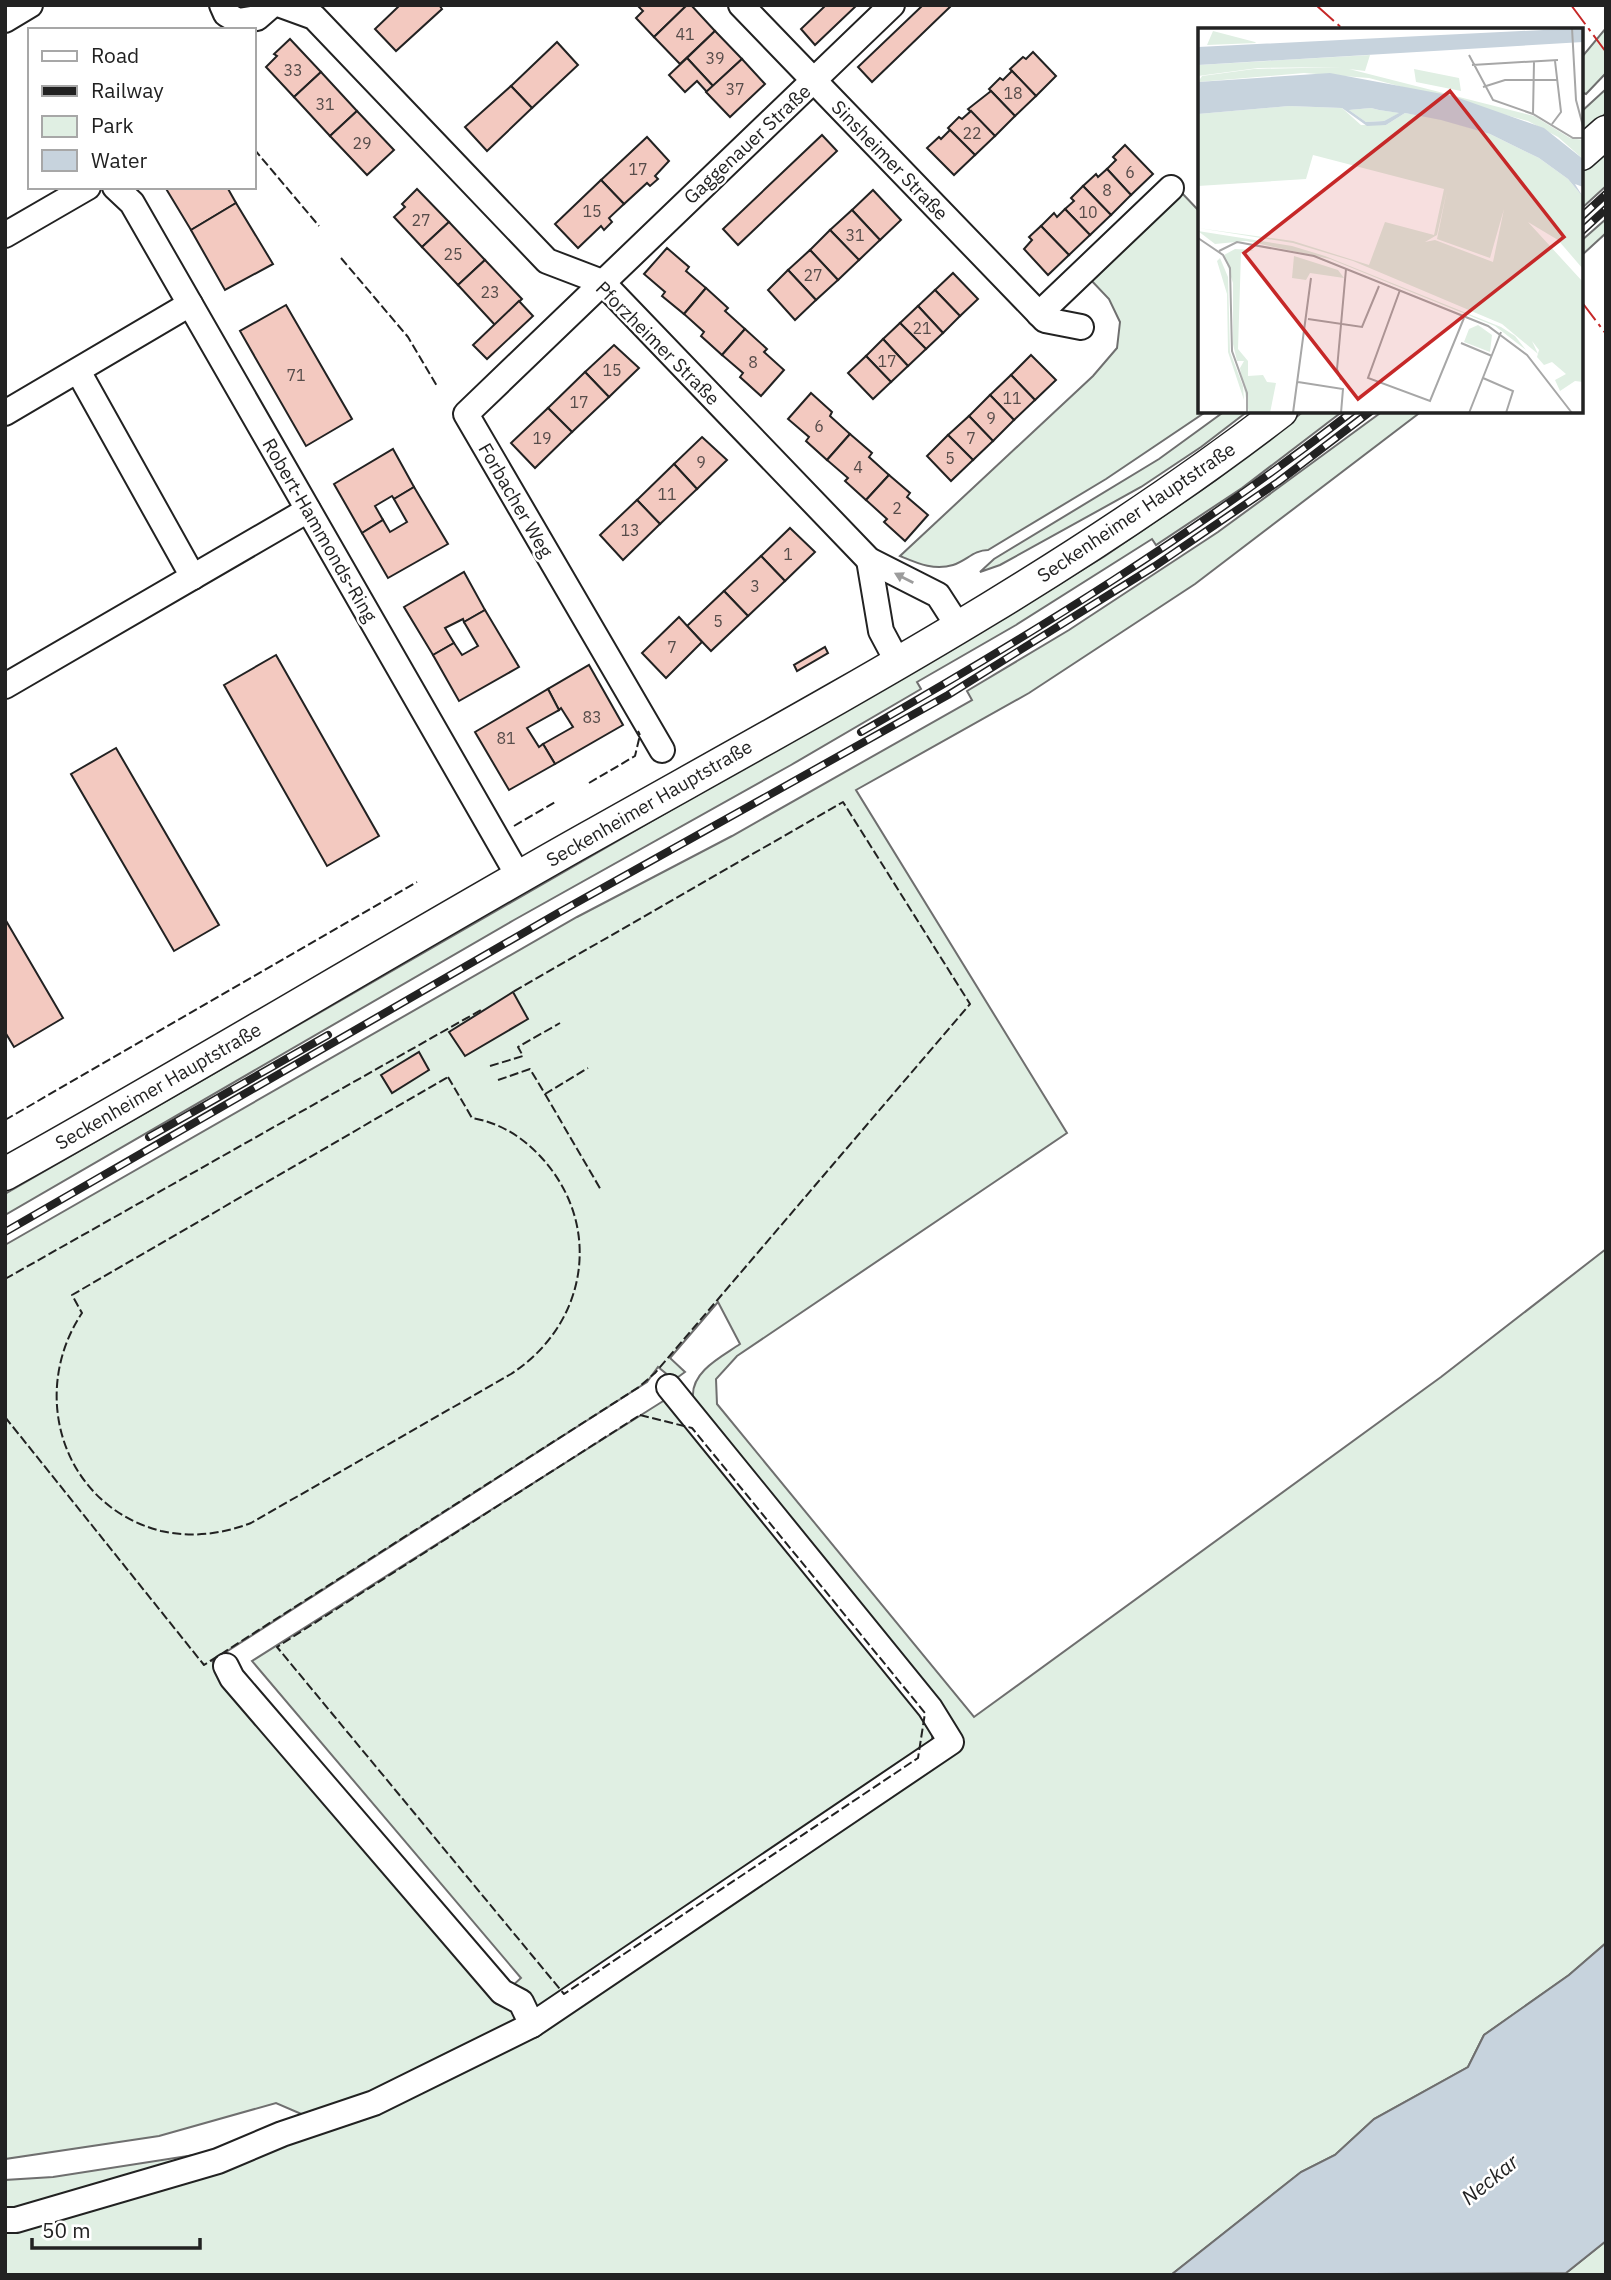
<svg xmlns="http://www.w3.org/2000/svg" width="1611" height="2280" font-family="'IBM Plex Sans',sans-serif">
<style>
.green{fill:#e0efe3;stroke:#6f6f6f;stroke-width:2;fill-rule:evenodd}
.water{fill:#c7d3dd;stroke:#6f6f6f;stroke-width:2}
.building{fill:#f3c9c0;stroke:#222;stroke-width:2}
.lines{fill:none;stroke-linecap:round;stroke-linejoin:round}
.minor-casing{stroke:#222;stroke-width:28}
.major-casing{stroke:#222;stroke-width:35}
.minor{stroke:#fff;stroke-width:24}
.major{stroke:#fff;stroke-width:32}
.rail-casing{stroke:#222;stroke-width:8}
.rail{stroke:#fff;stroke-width:5;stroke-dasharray:16;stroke-linecap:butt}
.fence{stroke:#222;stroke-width:2;stroke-dasharray:9 3.5;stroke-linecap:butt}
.power{stroke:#c62828;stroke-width:2;stroke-dasharray:24 5 3.5 5;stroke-linecap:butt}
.oneway{fill:#9c9c9c}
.labels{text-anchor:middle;stroke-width:5;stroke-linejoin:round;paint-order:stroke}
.number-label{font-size:16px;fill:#564c4a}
.street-label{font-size:19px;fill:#222;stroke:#fff}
.water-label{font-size:21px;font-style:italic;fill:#222;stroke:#fff}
.inset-road{fill:none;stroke:#a7a7a7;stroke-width:2}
.view{fill:#c62828;fill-opacity:0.15;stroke:#c62828;stroke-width:3.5}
.inset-edge{fill:none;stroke:#222;stroke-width:3.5}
</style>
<rect width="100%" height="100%" fill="#fff"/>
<!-- green -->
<g class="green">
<polygon points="1606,28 1606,73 1586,94 1581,92 1581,58"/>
<polygon points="1606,89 1606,113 1581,136 1581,112"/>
<polygon points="1606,150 1606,186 1581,209 1581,172"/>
<path d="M1180,191L1200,212V411H1207L1106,479L988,550C974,550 966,561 953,565C934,571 917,563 900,556L1093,376L1117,348L1120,322L1109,299L1089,278Z"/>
<polygon points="1606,219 1606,233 1581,256 1581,241"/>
<polygon points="1225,411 1248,411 1201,447 1141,487 1000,565 980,572 994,559 1159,459"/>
<polygon points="1304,411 1343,411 1242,488 1156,545 1152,539 1016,625 917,682 921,689 791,765 514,920 5,1215 5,1194 1011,614 1105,556 1216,480"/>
<path d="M1383,411H1422L1195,584L1029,693L856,790L1067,1133L737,1356L716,1379L717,1404L974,1717L1441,1377L1606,1249V1943L1569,1975L1484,2035L1468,2067L1374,2119L1335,2155L1301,2172L1171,2275H5V2226L306,2116L276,2103L159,2136L5,2159V1245L577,917L732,836L972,700L967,691L1069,630L1218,532ZM718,1302L740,1344C723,1356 691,1371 693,1397C694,1403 699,1412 701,1418L956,1730L921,1754L932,1739V1724L668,1398L252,1661L521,1978L511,1987L517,2017L212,1661L647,1382L658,1367L674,1380L685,1372L670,1358Z"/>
<polygon points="239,2148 5,2216 5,2180 53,2177"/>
<polygon points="1606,2241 1606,2275 1564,2275 1566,2273"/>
</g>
<!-- water -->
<polygon class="water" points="1606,1943 1606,2241 1566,2273 1171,2275 1301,2172 1335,2155 1374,2119 1468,2067 1484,2035 1569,1975"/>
<!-- building -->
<g class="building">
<polygon points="400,5 439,5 442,9 396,51 375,29"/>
<polygon points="637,5 687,5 654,37 636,18 643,11"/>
<polygon points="687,5 691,5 715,31 680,64 654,37"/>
<polygon points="826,5 857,5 815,45 801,29"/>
<polygon points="923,5 952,5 872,82 858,67"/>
<polygon points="715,31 742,59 713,86 687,58"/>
<polygon points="290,39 321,72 294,97 266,67 277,56 274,54"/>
<polygon points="557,42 578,65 532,108 511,86"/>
<polygon points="1033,52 1056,76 1036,96 1010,69 1023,57 1026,59"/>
<polygon points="687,58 713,86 707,92 697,81 685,92 669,75"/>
<polygon points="742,59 765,84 730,117 706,92"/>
<polygon points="1012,71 1036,96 1015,116 989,89 1000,78 1003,80"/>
<polygon points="321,72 357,111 330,136 294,97"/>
<polygon points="511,86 532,108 487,151 465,127"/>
<polygon points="991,91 1015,116 995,136 968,109"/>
<polygon points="357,111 394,150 367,175 330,136"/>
<polygon points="971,111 995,136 975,155 948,128 959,117 962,119"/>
<polygon points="950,130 975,155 954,175 927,148 939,137 941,139"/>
<polygon points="822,135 837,151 738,245 723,229"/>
<polygon points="647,137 669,161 655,176 658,179 650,186 647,183 624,204 601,180"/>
<polygon points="1125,145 1153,174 1131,195 1107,169 1116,160 1113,157"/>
<polygon points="1107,169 1131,195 1111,215 1083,186 1096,174 1098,177"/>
<polygon points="601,180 624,204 609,218 612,222 604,230 601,226 578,248 555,224"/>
<polygon points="1083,186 1111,215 1090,235 1065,209 1074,201 1071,198"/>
<polygon points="165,187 227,187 236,203 191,230"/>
<polygon points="417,189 449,222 422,247 394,217 405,207 402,204"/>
<polygon points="873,190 901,220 880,240 852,210"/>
<polygon points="236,203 273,264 225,290 191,230"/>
<polygon points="1065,209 1090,235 1069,255 1041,226 1054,213 1057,217"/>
<polygon points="852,210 880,240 859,260 830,230"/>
<polygon points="449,222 485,260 458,285 422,247"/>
<polygon points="1041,226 1069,255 1048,275 1024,249 1032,240 1029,237"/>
<polygon points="830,230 859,260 838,280 810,250"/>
<polygon points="667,248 689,267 686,271 706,288 684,314 662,296 665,292 644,274"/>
<polygon points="810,250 838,280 816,300 788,270"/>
<polygon points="485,260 522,299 495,325 458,285"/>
<polygon points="788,270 816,300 795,320 768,290"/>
<polygon points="953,273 978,299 960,316 935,290"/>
<polygon points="706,288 728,308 725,311 745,329 722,355 701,336 704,332 684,314"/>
<polygon points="935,290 960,316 943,333 918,306"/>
<polygon points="519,301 533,316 487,359 473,345"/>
<polygon points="286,305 352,419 306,446 240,331"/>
<polygon points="918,306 943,333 926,349 900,323"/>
<polygon points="900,323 926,349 908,366 883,339"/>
<polygon points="745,329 767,349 764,352 784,370 761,396 740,377 743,373 722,355"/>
<polygon points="883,339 908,366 891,382 866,356"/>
<polygon points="614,345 639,368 609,397 585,372"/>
<polygon points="1031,355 1056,380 1035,400 1011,375"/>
<polygon points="866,356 891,382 873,399 848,373"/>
<polygon points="585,372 609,397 572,432 548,408"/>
<polygon points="1011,375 1035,400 1014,420 990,395"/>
<polygon points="811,393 832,412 830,416 850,434 827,460 806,441 809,437 788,419"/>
<polygon points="990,395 1014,420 993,441 969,416"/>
<polygon points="548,408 572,432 535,468 511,443"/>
<polygon points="969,416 993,441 973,460 948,435"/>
<polygon points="850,434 872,453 869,457 889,475 866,500 845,481 848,478 827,460"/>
<polygon points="948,435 973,460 951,481 927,456"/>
<polygon points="702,437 727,460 697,489 674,464"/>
<polygon points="393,449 414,487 394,499 392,496 375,506 383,520 362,533 334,484"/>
<polygon points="674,464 697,489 660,524 637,500"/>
<polygon points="889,475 910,493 907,497 928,515 905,541 884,522 887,519 866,500"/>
<polygon points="414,487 448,544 388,578 362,533 383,520 390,532 407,522 394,499"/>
<polygon points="637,500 660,524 623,560 600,535"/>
<polygon points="790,528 815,552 785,581 761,556"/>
<polygon points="761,556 785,581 748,616 724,591"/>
<polygon points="464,572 485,610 464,622 463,619 445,628 454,643 433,655 404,607"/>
<polygon points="724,591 748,616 711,651 687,626"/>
<polygon points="485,610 519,667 459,701 433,655 454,643 462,655 478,646 464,622"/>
<polygon points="679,617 702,642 666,678 642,653"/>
<polygon points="825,647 828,653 797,671 794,665"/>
<polygon points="276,655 379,836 327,866 224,685"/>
<polygon points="589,665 623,725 555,764 543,744 573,727 561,708 559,710 548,689"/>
<polygon points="548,689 559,710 527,728 539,747 543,744 555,764 509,790 475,732"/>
<polygon points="116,748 219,925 174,951 71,774"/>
<polygon points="5,919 63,1018 14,1047 5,1032"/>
<polygon points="513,992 528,1019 465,1056 449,1032"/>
<polygon points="419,1052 429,1070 392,1093 381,1075"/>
</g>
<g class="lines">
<!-- minor casing -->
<g class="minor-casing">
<g id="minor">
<polyline points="222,5 226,14 238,21 257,18 272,5"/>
<polyline points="281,5 314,17 547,261 602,282 869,560 938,595 958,626"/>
<polyline points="741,5 1045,320 1081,327"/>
<polyline points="5,20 30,5"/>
<polyline points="115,187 132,203 519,877"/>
<polyline points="5,235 88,187"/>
<polyline points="1039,314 1171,188"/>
<polyline points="78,371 193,577"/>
<polyline points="5,413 190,304"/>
<polyline points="869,560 881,631 897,661"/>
<polyline points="5,686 308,510"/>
<polyline points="662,750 466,414 892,5"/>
<polyline points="226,1666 232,1678 502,1992 521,2002 532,2025"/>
<polyline points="5,2220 16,2220 218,2161 282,2134 374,2103 532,2025 951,1742 930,1708 669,1387"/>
</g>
</g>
<!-- major casing -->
<g class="major-casing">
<g id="major">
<polyline points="1581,154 1606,132"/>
<path d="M5,1174C201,1065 392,948 588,838C824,705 1066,577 1281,411"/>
</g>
</g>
<!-- minor -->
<use href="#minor" class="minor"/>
<!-- major -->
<use href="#major" class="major"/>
<!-- rail casing -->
<g class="rail-casing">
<g id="rail">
<polyline points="1581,217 1606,194"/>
<polyline points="1581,232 1606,209"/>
<path d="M861,732C1031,635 1198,532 1353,411"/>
<polyline points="149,1137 328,1035"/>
<polyline points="5,1232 558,913 948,695 1155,566 1278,482 1371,411"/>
</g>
</g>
<!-- rail -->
<use href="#rail" class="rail"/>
<!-- fence -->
<g class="fence">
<polyline points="254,149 319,226"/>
<polyline points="341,258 408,337 437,386"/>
<polyline points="589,783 635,756 640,735 638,731"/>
<polyline points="514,826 557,801"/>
<polyline points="490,1066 523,1056 518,1047 560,1023"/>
<path d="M448,1077L472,1118C500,1123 521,1136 540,1156C604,1224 588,1324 511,1374L251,1523C222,1534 192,1538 161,1531C63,1506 28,1394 82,1313L72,1295Z"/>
<polyline points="498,1080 530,1069 545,1094 588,1068"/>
<polyline points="545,1094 601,1190"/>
<polyline points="5,1120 417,882"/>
<polyline points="5,1279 481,1010"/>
<polygon points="640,1415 692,1428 925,1713 918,1758 564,1994 277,1647"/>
<polyline points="5,1417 204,1665 639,1387 655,1373 970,1004 843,802 511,993"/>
</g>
<!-- power -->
<g class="power">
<polyline points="1316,5 1344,30"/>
<polyline points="1571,5 1606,52"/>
<polyline points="1581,301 1606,334"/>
</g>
</g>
<!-- one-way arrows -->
<defs><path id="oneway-solid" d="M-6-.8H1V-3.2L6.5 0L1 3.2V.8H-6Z" transform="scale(1.75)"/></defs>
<use class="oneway" href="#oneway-solid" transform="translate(904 578) rotate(-153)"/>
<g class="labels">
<!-- number labels -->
<g class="number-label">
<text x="685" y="40">41</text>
<text x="715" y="64">39</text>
<text x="293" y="76">33</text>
<text x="735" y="95">37</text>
<text x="1013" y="99">18</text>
<text x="325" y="110">31</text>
<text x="972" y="139">22</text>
<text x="362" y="149">29</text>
<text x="638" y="175">17</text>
<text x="1130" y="178">6</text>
<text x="1107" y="196">8</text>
<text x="592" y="217">15</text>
<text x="1088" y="218">10</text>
<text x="421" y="226">27</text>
<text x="855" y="241">31</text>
<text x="453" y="260">25</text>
<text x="813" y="281">27</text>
<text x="490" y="298">23</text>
<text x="922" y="334">21</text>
<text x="887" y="367">17</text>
<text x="753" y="368">8</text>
<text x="612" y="376">15</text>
<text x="296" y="381">71</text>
<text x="1012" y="404">11</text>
<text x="579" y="408">17</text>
<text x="991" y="424">9</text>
<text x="819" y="432">6</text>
<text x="542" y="444">19</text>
<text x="971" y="444">7</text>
<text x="950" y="464">5</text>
<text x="701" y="468">9</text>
<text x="858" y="473">4</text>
<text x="667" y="500">11</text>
<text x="897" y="514">2</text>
<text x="630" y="536">13</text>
<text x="788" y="560">1</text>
<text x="755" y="592">3</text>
<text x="718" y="627">5</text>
<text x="672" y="653">7</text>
<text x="592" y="723">83</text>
<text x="506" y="744">81</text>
</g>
<!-- street labels -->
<g class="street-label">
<text transform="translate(747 144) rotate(-43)" y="7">Gaggenauer Straße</text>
<text transform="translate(890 160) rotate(46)" y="7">Sinsheimer Straße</text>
<text transform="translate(658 343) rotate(45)" y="7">Pforzheimer Straße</text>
<text transform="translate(516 500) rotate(60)" y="7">Forbacher Weg</text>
<text transform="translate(1136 512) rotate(-34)" y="7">Seckenheimer Hauptstraße</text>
<text transform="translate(320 530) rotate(60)" y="7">Robert-Hammonds-Ring</text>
<text transform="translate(649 803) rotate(-30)" y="7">Seckenheimer Hauptstraße</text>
<text transform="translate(158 1086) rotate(-30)" y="7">Seckenheimer Hauptstraße</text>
</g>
<!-- water labels -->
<g class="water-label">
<text transform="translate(1490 2180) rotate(-39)" y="7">Neckar</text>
</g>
</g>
<!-- overview -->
<g transform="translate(1198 28)">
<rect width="385" height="385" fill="#fff"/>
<path d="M15,3L57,14L58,15L9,17ZM172,27L167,43L151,41L336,88L372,110L385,112V131L360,109L330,93L171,50L106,45L0,54L4,48L56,41L146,39L60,40L0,48V37ZM216,41L261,50L263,63L218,54ZM91,78L144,80L163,97H188L207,85L243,91L292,106L341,130L370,151L385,169V241L360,212L330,194L385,254V354L377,353L362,363L357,352L368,346L354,334L346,337L339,329L341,322L334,313L340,326L304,296L155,233L95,215L0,200L95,213L171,237L187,194L236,207L246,161L115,127L108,151L0,158V86ZM249,162L239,211L292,230L306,181L295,234L237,212L227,214L239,207ZM173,80L181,82L202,85L186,93L168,94L151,82ZM0,203L94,218L127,228L303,299L317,308L328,322L297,298L132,231L48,213L17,216ZM37,221L56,222L43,225L40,321L50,333V348L65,347L69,354L78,355L72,385H51L42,340L46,333H39L35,316V255L26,227ZM96,228L140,242L146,250L112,245L108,252L94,250ZM22,230L30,249L32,324L45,358L46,372L30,324L29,266L19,233ZM280,297L294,307L292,324L266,314L271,301Z" fill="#e0efe3" fill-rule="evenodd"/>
<path d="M385,0V14L0,37V19ZM132,45L255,68L346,100L385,131V159L377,156L385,169L370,151L341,130L292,106L243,92L207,85L188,97L169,98L144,80L91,78L0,86V54ZM173,80L181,82L201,85L186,93L168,94L151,82Z" fill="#c7d3dd" fill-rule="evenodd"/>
<path class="inset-road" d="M262,0H306M374,0L378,72L385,98M271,27L295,72L335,86L375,110H385M274,37L360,32M285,59L307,52H359M335,86L336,34M354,96L363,84L357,33M0,210L25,227L32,240L34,323L49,365V385M21,223L39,214L116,228L290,298L329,327L374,385M202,262L170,350L232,373L266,290M110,291L164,299L181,258M263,315L294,328M141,346L143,352L139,341L148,241M285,350L315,363L308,385M100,354L145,361L143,385M95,385L113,250M271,385L303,304"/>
<path class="view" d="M252,63L366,209L160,371L46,225Z"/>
<rect width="385" height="385" class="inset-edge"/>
</g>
<!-- border -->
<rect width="1611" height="2280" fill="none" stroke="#222222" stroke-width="14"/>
<!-- legend -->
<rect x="28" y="28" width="228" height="161" fill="#ffffff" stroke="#a7a7a7" stroke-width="2"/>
<rect x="42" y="51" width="35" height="10" fill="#ffffff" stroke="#a7a7a7" stroke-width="2"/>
<text x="91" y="63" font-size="21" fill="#222222">Road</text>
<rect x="42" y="86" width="35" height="10" fill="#222222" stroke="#a7a7a7" stroke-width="2"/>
<text x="91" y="98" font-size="21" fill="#222222">Railway</text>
<rect x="42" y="116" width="35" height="21" fill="#e0efe3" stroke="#a7a7a7" stroke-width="2"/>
<text x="91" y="133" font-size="21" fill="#222222">Park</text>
<rect x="42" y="150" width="35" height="21" fill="#c7d3dd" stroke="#a7a7a7" stroke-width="2"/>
<text x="91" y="168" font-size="21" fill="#222222">Water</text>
<!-- scale -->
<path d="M32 2238v10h168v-10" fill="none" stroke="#222222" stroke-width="3.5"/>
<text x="42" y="2238" font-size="21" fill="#222222" stroke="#ffffff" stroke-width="5" paint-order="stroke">50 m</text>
</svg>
